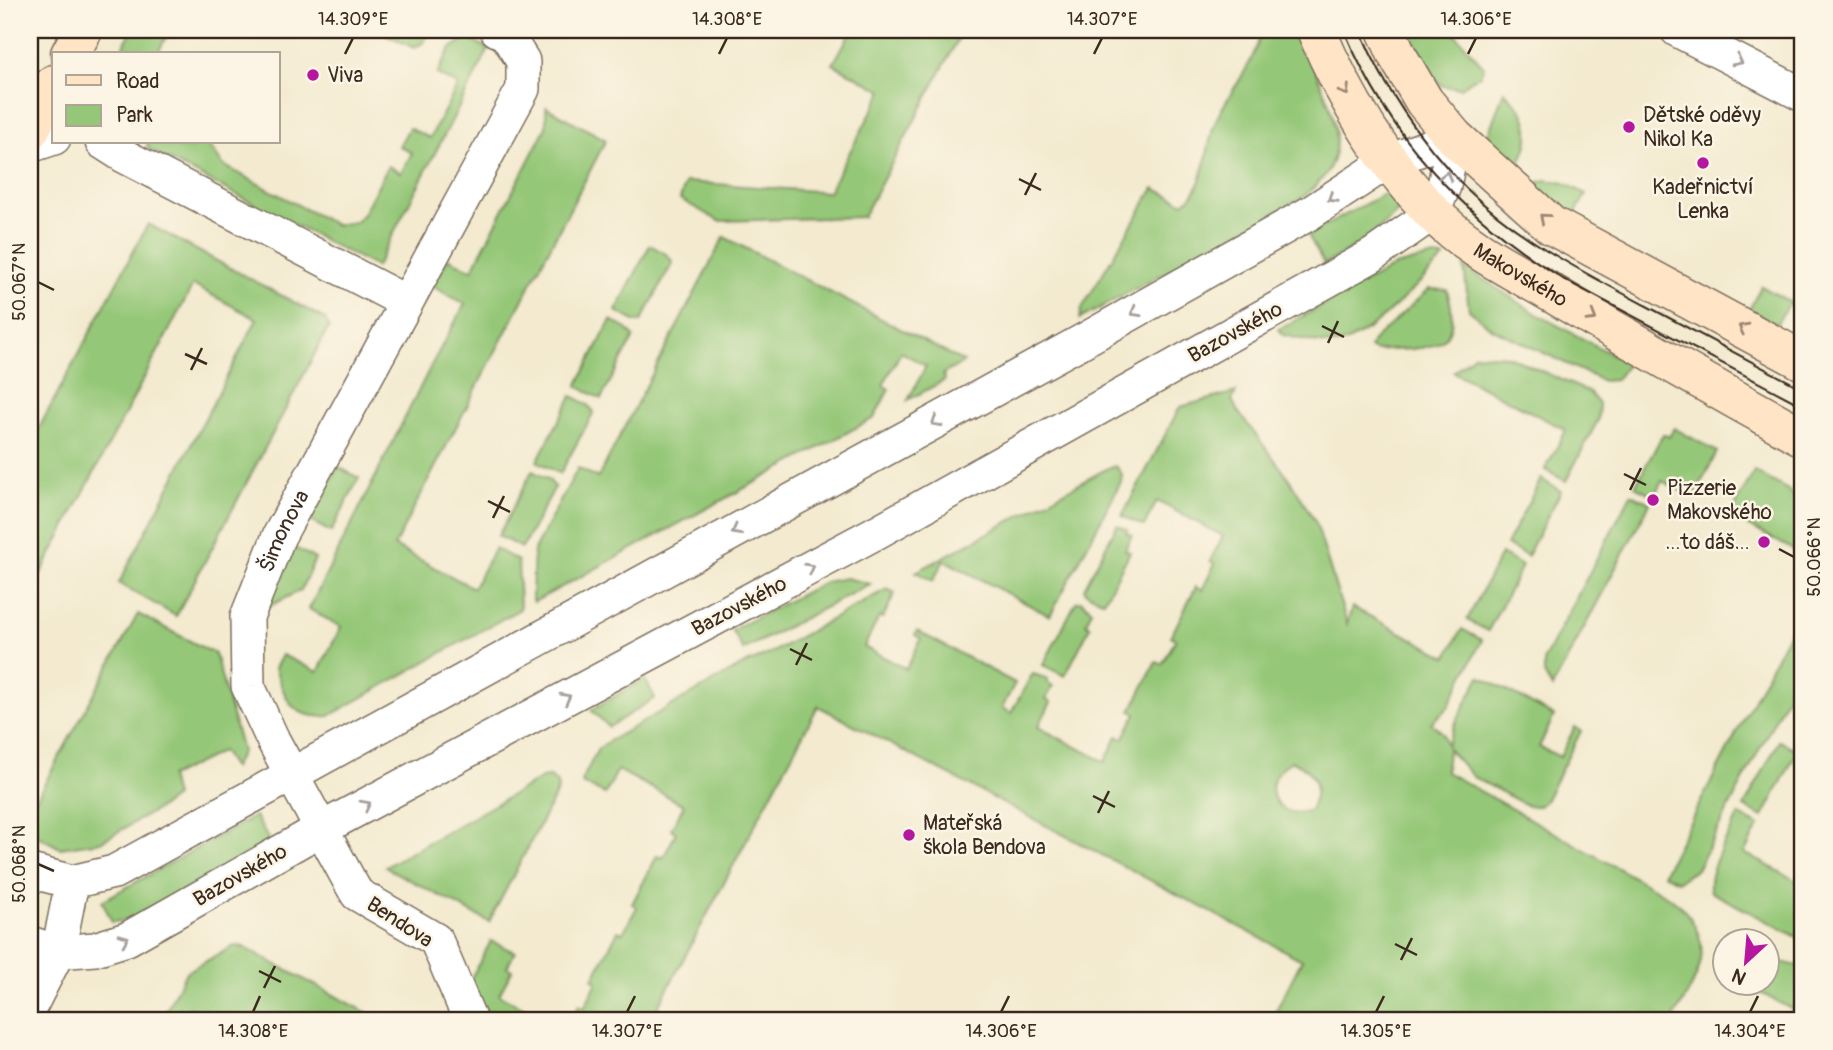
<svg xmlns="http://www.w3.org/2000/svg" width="1833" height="1050" font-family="Pangolin,sans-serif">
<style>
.green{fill:#94c777;stroke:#68784a;stroke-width:2;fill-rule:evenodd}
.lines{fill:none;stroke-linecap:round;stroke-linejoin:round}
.street-casing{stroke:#7b6d5c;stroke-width:36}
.secondary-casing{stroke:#7b6d5c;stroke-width:41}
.street{stroke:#fff;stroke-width:33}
.secondary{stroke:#ffe4c6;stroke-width:38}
.tram{stroke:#3b2a1e;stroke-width:2}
.oneway{stroke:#a79f9a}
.oneway2{stroke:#9d8772}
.ticks{fill:none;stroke:#3b2a1e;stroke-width:2.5}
.poi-dot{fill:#b5179e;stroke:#fcf5e5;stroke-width:2.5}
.labels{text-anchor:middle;stroke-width:5;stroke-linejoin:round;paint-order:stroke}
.poi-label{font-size:21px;fill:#3b2a1e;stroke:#fcf5e5;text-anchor:start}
.street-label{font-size:21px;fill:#3b2a1e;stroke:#fcf5e5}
.neatline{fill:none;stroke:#3b2a1e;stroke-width:2.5}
.ticks-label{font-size:18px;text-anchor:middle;fill:#3b2a1e}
</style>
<rect width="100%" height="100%" fill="#fcf5e5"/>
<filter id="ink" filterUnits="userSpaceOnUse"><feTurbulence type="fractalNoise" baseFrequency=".0143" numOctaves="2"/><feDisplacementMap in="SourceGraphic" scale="14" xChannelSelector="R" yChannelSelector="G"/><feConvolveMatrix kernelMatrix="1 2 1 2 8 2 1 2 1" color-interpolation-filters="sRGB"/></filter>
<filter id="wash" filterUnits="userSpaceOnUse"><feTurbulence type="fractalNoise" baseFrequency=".00686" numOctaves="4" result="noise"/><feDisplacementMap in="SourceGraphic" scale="28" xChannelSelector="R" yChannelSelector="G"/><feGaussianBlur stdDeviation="1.57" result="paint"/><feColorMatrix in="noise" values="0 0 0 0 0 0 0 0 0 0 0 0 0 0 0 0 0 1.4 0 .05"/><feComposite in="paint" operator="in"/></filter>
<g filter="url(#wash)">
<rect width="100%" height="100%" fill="#f3eacf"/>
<!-- green -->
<g class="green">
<polygon points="132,30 170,30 157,54 119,54"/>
<polygon points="378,30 430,30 424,42 414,48"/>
<polygon points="852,30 963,30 863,217 719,221 680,199 686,182 828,192 883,91 833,64"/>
<path d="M1261,30H1295C1311,65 1348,123 1332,162C1326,178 1313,188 1301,199L1080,319L1082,308L1154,188L1184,203C1207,186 1205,149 1215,123C1228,92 1256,64 1261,30Z"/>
<polygon points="1407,30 1452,30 1484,67 1480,75 1461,88 1443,86 1432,76"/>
<polygon points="465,39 474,41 489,49 376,267 148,149 147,142 173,142 176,146 191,148 197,143 209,145 223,165 335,225 356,222 363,214 388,166 401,173 412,153 399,146 409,128 430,138 458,85 437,74 450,49"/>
<path d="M1504,91C1510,98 1519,105 1523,113C1534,134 1526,155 1513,172L1486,140Z"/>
<path d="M546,107L606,140L394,546L473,588L495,548L518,561L520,609L329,716C291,720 286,699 275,668L282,655L318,672L341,627L309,609L432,364L465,304L432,286L448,258L472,270L546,127Z"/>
<polygon points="1546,180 1564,183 1586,194 1574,216 1529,185"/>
<path d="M1384,194L1391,195L1398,203L1399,210C1377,234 1353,249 1324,264L1308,235Z"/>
<polygon points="148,224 325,319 329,327 176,616 119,583 257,319 193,285 30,594 30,445"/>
<polygon points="724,237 964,362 943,374 945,380 908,400 926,366 901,352 883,385 889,389 874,418 534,602 532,599 534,550 578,468 598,478"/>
<polygon points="650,245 666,254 673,262 641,322 636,322 616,311"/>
<path d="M1430,257L1444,258C1420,281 1369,339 1338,344C1321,346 1300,338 1283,335L1279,329L1395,266Z"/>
<polygon points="1464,267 1540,316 1628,363 1616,380 1603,381 1491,328 1469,310"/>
<polygon points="1761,286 1803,309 1803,312 1788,304 1777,324 1749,310"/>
<path d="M1429,289L1447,290C1467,356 1423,347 1375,351L1370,348L1373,341Z"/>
<polygon points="611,320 627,329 634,337 601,399 577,386"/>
<polygon points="1475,354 1508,356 1589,392 1599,404 1598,420 1566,481 1545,470 1566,430 1453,372"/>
<path d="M1236,392L1232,400L1237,410L1290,480L1316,523L1347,624L1352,607L1447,657L1462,629L1482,640L1448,707L1431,723L1443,733L1447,746L1455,724L1480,676L1554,716L1539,747L1560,757L1575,727L1581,731L1545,801L1539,806H1528L1473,777L1448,749L1446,772L1671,898C1689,911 1705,936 1701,960C1697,981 1683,1002 1673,1020H1271L1302,960L818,706L651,1020H571L579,1005L584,1008L597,982L593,979L618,931L623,933L637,907L632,904L657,856L663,858L676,833L671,829L684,805L618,770L605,794L583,784L582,780L598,749L609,741L745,664L769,654L887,589L895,593L883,618L879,617L864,647L906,669L921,639L915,635L917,631L1015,683L1002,708L1011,713L1030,678L1033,674L1048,679L1047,682L1053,686L1046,699L1051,702L1038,727L1105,762L1117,736L1123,739L1136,714L1131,711L1156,662L1162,664L1176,639L1171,636L1196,587L1202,590L1215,564L1210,561L1223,536L1157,501L1144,526L1122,516L1180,407ZM1292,761C1316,771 1321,787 1310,810C1275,824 1255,780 1292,761Z"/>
<polygon points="572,396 587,404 594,412 560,474 537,461"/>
<polygon points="1674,428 1717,452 1694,497 1662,481 1654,496 1635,486 1663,434 1669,437"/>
<polygon points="1116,466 1122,474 1121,482 1050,616 944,560 933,581 916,572 1108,468"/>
<polygon points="338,467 359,478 331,532 310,521"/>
<polygon points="532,471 548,479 555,487 522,548 498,536"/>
<polygon points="1754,471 1788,490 1794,498 1803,503 1803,555 1730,516"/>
<polygon points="1541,479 1561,491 1527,556 1506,545"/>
<polygon points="1631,494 1650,503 1552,688 1544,674 1544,659"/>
<polygon points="1117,525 1128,530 1126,533 1132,535 1125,550 1130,552 1104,601 1085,592 1084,588"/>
<polygon points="294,547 315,559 301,590 266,608 274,586"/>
<polygon points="1501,554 1522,566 1488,631 1467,620"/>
<polygon points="846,578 870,584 743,650 732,630 825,582"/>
<polygon points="1081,601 1092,610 1086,623 1090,627 1065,676 1043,665 1076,602"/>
<polygon points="1803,605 1803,666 1697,869 1678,881 1663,874"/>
<polygon points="138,614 215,654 242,751 233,768 222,751 170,777 175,797 158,809 100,842 60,848 30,832 30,810"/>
<polygon points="645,679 655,698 609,727 591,710"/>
<polygon points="1779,741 1798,750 1763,817 1744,807"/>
<polygon points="550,777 557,783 558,790 489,922 385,867 542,778"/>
<path d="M1739,815L1759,826L1744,853L1803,884V940L1711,892C1704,874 1730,833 1739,815Z"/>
<polygon points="255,816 270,842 131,920 112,922 102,901"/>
<polygon points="491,941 515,952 507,967 512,970 499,995 547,1020 485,1020 470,980"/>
<polygon points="234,946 241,946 381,1020 213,1020 190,1008 183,1020 161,1020 186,972"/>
<polygon points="1767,959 1803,967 1803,1015 1743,984 1766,984"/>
</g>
</g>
<g filter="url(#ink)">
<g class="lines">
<!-- street casing -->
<g class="street-casing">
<g id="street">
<polyline points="1677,30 1803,95"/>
<polyline points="102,142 124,156 406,302"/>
<polyline points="30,146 54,138"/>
<polyline points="30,871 72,882 114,872 1086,339 1310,213 1389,161 1454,137 1444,186 1433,213 1373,255 877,532 321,829 127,939 95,949 58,952 30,943"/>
<polyline points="30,1007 58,952 72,882"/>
<path id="s1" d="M470,1020L436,940L357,894L349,880L273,740L248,686L247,617L279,536L523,89V61L506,34L497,30"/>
</g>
</g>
<!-- secondary casing -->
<g class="secondary-casing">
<g id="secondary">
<path id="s2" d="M1316,30C1344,96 1382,160 1432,212C1466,248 1513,270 1555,295C1637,344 1719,391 1803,437"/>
<polyline points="1386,30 1397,55 1424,101 1454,137 1551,225 1803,361"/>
<polyline points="70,54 83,30"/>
<polyline points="30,130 54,84"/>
</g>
</g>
<!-- street -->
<use href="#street" class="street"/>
<!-- secondary -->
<use href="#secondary" class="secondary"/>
<!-- tram -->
<g class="tram">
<path d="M1344,30C1390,140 1462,215 1563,279L1803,406"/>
<path d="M1360,30C1384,88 1422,143 1466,188C1517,238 1581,271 1643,304C1697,333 1750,361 1803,389"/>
</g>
</g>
<!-- one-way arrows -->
<defs><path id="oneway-chevron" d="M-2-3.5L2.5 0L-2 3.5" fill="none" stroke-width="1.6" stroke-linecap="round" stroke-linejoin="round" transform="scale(1.75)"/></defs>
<g class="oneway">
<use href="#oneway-chevron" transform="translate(1738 61) rotate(27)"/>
<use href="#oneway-chevron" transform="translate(1446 176) rotate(-75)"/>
<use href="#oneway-chevron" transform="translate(1332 198) rotate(147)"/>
<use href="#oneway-chevron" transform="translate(1135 312) rotate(151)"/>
<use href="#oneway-chevron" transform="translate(936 422) rotate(151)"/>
<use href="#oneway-chevron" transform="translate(736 531) rotate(151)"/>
<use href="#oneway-chevron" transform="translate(810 568) rotate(-28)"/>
<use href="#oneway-chevron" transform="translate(566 698) rotate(-28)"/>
<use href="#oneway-chevron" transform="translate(366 805) rotate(-28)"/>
<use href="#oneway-chevron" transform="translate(124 939) rotate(-22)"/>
</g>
<g class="oneway2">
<use href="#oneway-chevron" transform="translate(1345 91) rotate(58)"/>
<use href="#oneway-chevron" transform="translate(1544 218) rotate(-139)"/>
<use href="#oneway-chevron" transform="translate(1592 317) rotate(31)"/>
<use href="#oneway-chevron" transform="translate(1743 328) rotate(-152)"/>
</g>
</g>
<!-- ticks -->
<path class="ticks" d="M345,54L353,38M719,54L727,38M1094,54L1102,38M1468,54L1476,38M1019,179L1041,190M1025,195L1036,173M38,282L54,290M1322,326L1344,337M1328,343L1338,321M185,354L207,364M191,370L202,348M1624,474L1646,485M1630,490L1641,468M488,501L510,512M493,518L504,496M1779,549L1794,557M790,649L812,660M796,665L807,643M1093,796L1115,807M1098,813L1109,791M38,864L54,871M1395,944L1417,955M1401,960L1412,938M259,971L281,982M264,988L275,966M253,1012L260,996M627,1012L635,996M1001,1012L1009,996M1376,1012L1384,996M1750,1012L1758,996"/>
<!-- markers -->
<g class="poi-dot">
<circle cx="313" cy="75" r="7"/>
<circle cx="1629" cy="127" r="7"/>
<circle cx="1703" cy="163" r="7"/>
<circle cx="1653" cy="500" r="7"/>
<circle cx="1764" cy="542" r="7"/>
<circle cx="909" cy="835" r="7"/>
</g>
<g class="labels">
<!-- poi labels -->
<g class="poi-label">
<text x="327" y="82">Viva</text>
<text x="1643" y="122">Dětské oděvy<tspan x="1643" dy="24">Nikol Ka</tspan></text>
<text x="1703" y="194" text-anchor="middle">Kadeřnictví<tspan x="1703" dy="24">Lenka</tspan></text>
<text x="1667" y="495">Pizzerie<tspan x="1667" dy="24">Makovského</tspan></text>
<text x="1750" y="549" text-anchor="end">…to dáš…</text>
<text x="923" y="830">Mateřská<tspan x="923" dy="24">škola Bendova</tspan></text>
</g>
<!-- street labels -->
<g class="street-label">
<text dy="7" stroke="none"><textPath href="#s2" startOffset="326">Makovského</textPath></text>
<text transform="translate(1235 332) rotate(-29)" y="7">Bazovského</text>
<text dy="7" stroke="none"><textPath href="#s1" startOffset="576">Šimonova</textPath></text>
<text transform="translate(739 606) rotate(-28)" y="7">Bazovského</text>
<text transform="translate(240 875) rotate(-30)" y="7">Bazovského</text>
<text transform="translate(400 922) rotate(33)" y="7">Bendova</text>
</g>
</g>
<!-- margin -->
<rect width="1833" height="1050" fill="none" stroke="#fcf5e5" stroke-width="77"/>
<!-- legend -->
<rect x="52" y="52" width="228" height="91" fill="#fcf5e5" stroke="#afa495" stroke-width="2"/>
<rect x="66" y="75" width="35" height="10" fill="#ffe4c6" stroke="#afa495" stroke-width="2"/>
<text x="116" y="88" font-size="21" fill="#3b2a1e">Road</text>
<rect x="66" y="105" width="35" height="21" fill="#94c777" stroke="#afa495" stroke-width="2"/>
<text x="116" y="122" font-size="21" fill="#3b2a1e">Park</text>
<!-- north arrow -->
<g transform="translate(1746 962) rotate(206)"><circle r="33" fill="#fcf5e5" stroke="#afa495" stroke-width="2"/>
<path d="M0-5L12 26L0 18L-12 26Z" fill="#b5179e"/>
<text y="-10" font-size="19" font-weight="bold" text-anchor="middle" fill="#3b2a1e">N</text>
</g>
<rect x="38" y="38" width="1756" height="974" class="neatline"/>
<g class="ticks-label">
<text x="353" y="25">14.309°E</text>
<text x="727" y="25">14.308°E</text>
<text x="1102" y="25">14.307°E</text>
<text x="1476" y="25">14.306°E</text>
<text transform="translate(19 282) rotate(-90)" y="6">50.067°N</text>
<text transform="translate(1814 557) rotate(-90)" y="6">50.066°N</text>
<text transform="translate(19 864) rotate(-90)" y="6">50.068°N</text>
<text x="253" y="1037">14.308°E</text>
<text x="627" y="1037">14.307°E</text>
<text x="1001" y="1037">14.306°E</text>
<text x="1376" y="1037">14.305°E</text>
<text x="1750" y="1037">14.304°E</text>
</g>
</svg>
